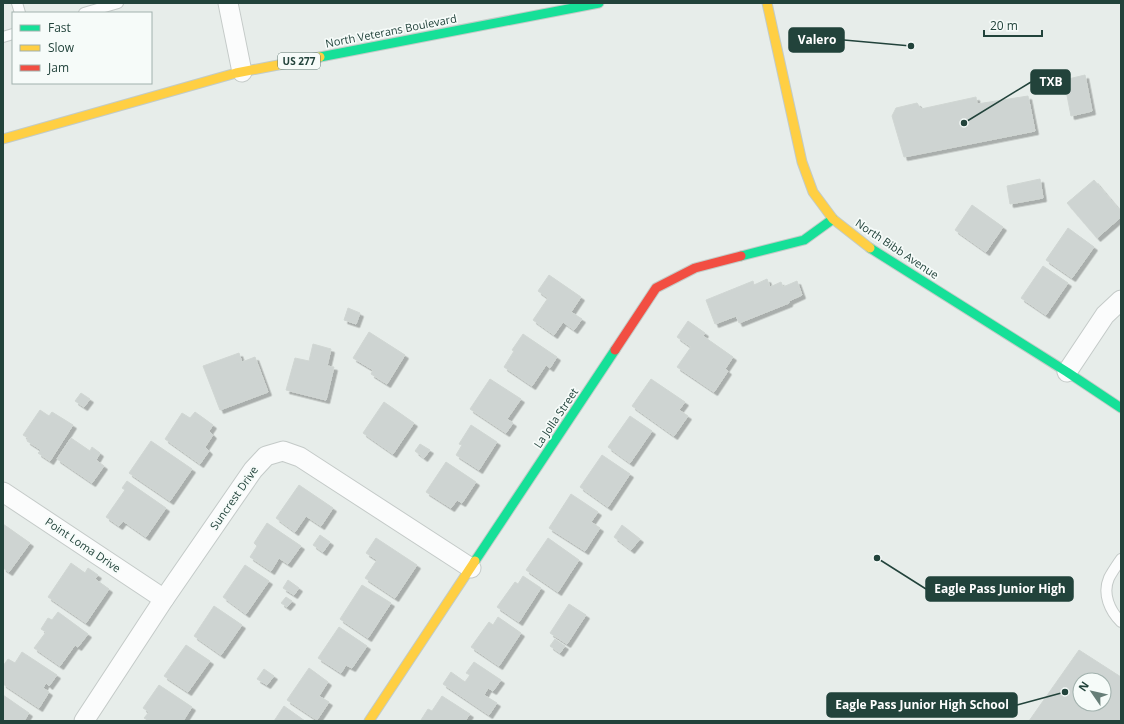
<svg xmlns="http://www.w3.org/2000/svg" width="1124" height="724" font-family="'Open Sans',sans-serif">
<style>
.building{fill:#ced4d2;stroke:#d0d6d3;fill-rule:evenodd;filter:url(#shadow)}
.lines{fill:none;stroke-linecap:round;stroke-linejoin:round}
.lane-casing{stroke:#c4cac8;stroke-width:12}
.street-casing{stroke:#c4cac8;stroke-width:21}
.fast-casing{stroke:#c2cbc7;stroke-width:11}
.slow-casing{stroke:#c2cbc7;stroke-width:11}
.jam-casing{stroke:#c2cbc7;stroke-width:11}
.lane{stroke:#fbfcfc;stroke-width:10}
.street{stroke:#fbfcfc;stroke-width:19}
.fast{stroke:#16e098;stroke-width:9}
.slow{stroke:#ffcf43;stroke-width:9}
.jam{stroke:#f24e42;stroke-width:9}
.labels{text-anchor:middle;stroke-width:3.5;stroke-linejoin:round;paint-order:stroke}
.shield{fill:#f6fbf9;stroke:#627a74;stroke-width:1}
.shield-label{font-size:10px;font-weight:bold;fill:#22433b}
.street-label{font-size:11px;fill:#22433b;stroke:#f6fbf9}
.leader{fill:none;stroke:#22433b;stroke-width:1.5}
.callout-dot{fill:#22433b;stroke:#f6fbf9;stroke-width:1.5}
.callout{fill:#22433b;stroke:#22433b;stroke-width:1.5}
.callout-label{font-size:12px;text-anchor:middle;font-weight:bold;fill:#fff}
</style>
<defs>
<filter id="shadow"><feDropShadow dx="3.5" dy="3.5" stdDeviation="0" flood-color="#0004"/></filter>
</defs>
<rect width="100%" height="100%" fill="#e7edea"/>
<!-- building -->
<g class="building">
<polygon points="1085,75 1092,111 1071,116 1064,80"/>
<polygon points="1028,96 1035,131 904,157 892,116 896,108 917,103 921,109 976,97 977,104"/>
<polygon points="1040,179 1043,198 1010,204 1007,186"/>
<polygon points="1094,180 1121,212 1121,217 1097,238 1067,203"/>
<polygon points="972,205 1003,227 986,252 955,230"/>
<polygon points="1068,228 1094,247 1072,278 1046,260"/>
<polygon points="1043,266 1068,283 1046,315 1021,298"/>
<polygon points="549,275 581,297 571,312 582,319 574,330 563,322 554,335 533,320 548,298 538,291"/>
<polygon points="767,279 770,287 781,282 783,287 797,281 802,295 789,301 789,303 739,323 736,316 715,324 706,300 753,281 754,285"/>
<polygon points="348,308 360,313 356,324 344,320"/>
<polygon points="688,321 705,333 703,336 733,357 725,369 728,371 714,392 677,367 691,347 677,337"/>
<polygon points="369,332 405,355 387,384 371,374 373,370 353,358"/>
<polygon points="523,334 557,357 550,368 546,365 532,386 504,367 514,351 512,350"/>
<polygon points="313,344 331,349 327,366 334,367 326,400 286,390 295,358 309,361"/>
<polygon points="239,353 242,362 255,357 268,392 220,410 203,366"/>
<polygon points="490,379 521,399 507,419 513,423 506,433 470,409"/>
<polygon points="651,379 685,402 679,410 688,416 674,436 632,406"/>
<polygon points="81,393 90,399 84,407 75,401"/>
<polygon points="384,402 414,423 393,454 363,433"/>
<polygon points="40,410 49,416 52,412 73,425 50,461 38,453 41,450 27,441 28,438 23,435"/>
<polygon points="195,412 213,425 209,431 213,435 205,447 209,451 200,464 165,439 182,413 190,418"/>
<polygon points="630,416 652,431 630,463 608,447"/>
<polygon points="471,425 497,442 479,470 456,455 462,445 459,444"/>
<polygon points="71,438 90,451 92,447 100,453 96,460 104,466 92,483 57,459"/>
<polygon points="151,441 192,469 170,501 129,473"/>
<polygon points="420,444 430,450 424,458 415,451"/>
<polygon points="602,455 630,474 608,507 580,487"/>
<polygon points="446,462 476,482 462,503 457,500 451,508 426,492"/>
<polygon points="127,481 166,508 146,537 123,521 119,526 106,517 125,490 122,488"/>
<polygon points="299,485 333,508 321,526 306,516 295,532 276,518"/>
<polygon points="571,494 598,512 591,522 600,528 585,551 549,528"/>
<polygon points="267,523 301,546 288,564 279,558 271,571 250,557 257,546 254,543"/>
<polygon points="3,524 30,543 9,572 3,568"/>
<polygon points="622,525 640,539 631,550 614,537"/>
<polygon points="320,535 330,542 323,552 313,545"/>
<polygon points="376,538 417,565 395,598 365,578 377,560 366,553"/>
<polygon points="548,538 579,560 558,592 526,570"/>
<polygon points="71,563 85,573 88,568 98,575 95,579 109,589 86,623 48,597"/>
<polygon points="245,565 269,581 246,614 223,597"/>
<polygon points="523,576 541,588 519,622 497,607 515,582 518,584"/>
<polygon points="288,580 299,588 294,595 283,588"/>
<polygon points="362,585 391,603 368,638 340,619"/>
<polygon points="286,597 292,601 287,607 281,603"/>
<polygon points="569,604 586,615 567,644 550,633"/>
<polygon points="214,606 242,625 221,655 194,636"/>
<polygon points="58,612 88,634 78,647 75,645 60,666 34,648 46,632 41,629 48,618 52,620"/>
<polygon points="498,617 521,633 499,666 471,647 489,622 493,625"/>
<polygon points="339,627 367,646 352,668 346,665 341,673 318,658"/>
<polygon points="555,639 565,646 560,653 550,646"/>
<polygon points="186,645 210,661 188,692 164,676"/>
<path d="M1079,650L1121,677V721H1029ZM1080,680H1104V704H1080Z"/>
<polygon points="22,652 57,675 49,686 46,683 43,688 49,692 39,708 3,684 3,666 8,659 15,663"/>
<polygon points="474,662 501,680 493,691 488,688 484,695 497,703 489,715 443,684 451,672 465,682 470,675 466,673"/>
<polygon points="309,668 328,682 319,696 329,702 317,720 287,700"/>
<polygon points="264,669 274,676 267,685 257,679"/>
<polygon points="159,685 192,707 183,721 149,721 144,718 149,712 143,708"/>
<polygon points="3,695 29,713 24,721 3,721"/>
<polygon points="442,696 470,714 465,721 423,721 421,720 428,709 432,711"/>
<polygon points="284,706 305,721 274,721"/>
</g>
<g class="lines">
<!-- lane casing -->
<g class="lane-casing">
<g id="lane">
<polyline points="17,3 20,13"/>
<polyline points="84,13 118,3"/>
<polyline points="3,37 13,34"/>
<path d="M1121,559C1117,565 1112,572 1109,578C1102,594 1110,611 1121,622"/>
</g>
</g>
<!-- street casing -->
<g class="street-casing">
<g id="street">
<polyline points="228,3 242,72"/>
<polyline points="1067,372 1105,315 1121,300"/>
<polyline points="3,492 164,599"/>
<polyline points="84,721 164,599 253,470 266,456 283,451 300,457 471,568"/>
</g>
</g>
<!-- fast casing -->
<g class="fast-casing">
<g id="fast">
<polyline points="320,57 599,3"/>
<polyline points="870,248 1067,372 1121,408"/>
<polyline points="741,256 804,240 833,219"/>
<polyline points="475,561 615,350"/>
</g>
</g>
<!-- slow casing -->
<g class="slow-casing">
<g id="slow">
<polyline points="767,3 802,162 813,192 833,219 870,248"/>
<polyline points="3,139 236,73 320,57"/>
<polyline points="369,721 475,561"/>
</g>
</g>
<!-- jam casing -->
<g class="jam-casing">
<polyline id="jam" points="615,350 656,288 695,268 741,256"/>
</g>
<!-- lane -->
<use href="#lane" class="lane"/>
<!-- street -->
<use href="#street" class="street"/>
<!-- fast -->
<use href="#fast" class="fast"/>
<!-- slow -->
<use href="#slow" class="slow"/>
<!-- jam -->
<use href="#jam" class="jam"/>
</g>
<g class="labels">
<!-- shield labels -->
<rect class="shield" x="278" y="53" width="42" height="16" rx="3"/>
<g class="shield-label">
<text x="299" y="65">US 277</text>
</g>
<!-- street labels -->
<g class="street-label">
<text transform="translate(391 31) rotate(-11)" y="4">North Veterans Boulevard</text>
<text transform="translate(897 249) rotate(34)" y="4">North Bibb Avenue</text>
<text transform="translate(556 418) rotate(-56)" y="4">La Jolla Street</text>
<text transform="translate(234 498) rotate(-55)" y="4">Suncrest Drive</text>
<text transform="translate(83 545) rotate(34)" y="4">Point Loma Drive</text>
</g>
</g>
<!-- callouts -->
<path class="leader" d="M911 46L844 40M964 123L1031 82M877 558L926 589M1065 692L1017 705"/>
<g class="callout-dot">
<circle cx="911" cy="46" r="4"/>
<circle cx="964" cy="123" r="4"/>
<circle cx="877" cy="558" r="4"/>
<circle cx="1065" cy="692" r="4"/>
</g>
<g class="callout">
<rect x="789" y="28" width="55" height="24" rx="4"/>
<rect x="1031" y="70" width="39" height="24" rx="4"/>
<rect x="926" y="577" width="147" height="24" rx="4"/>
<rect x="827" y="693" width="190" height="24" rx="4"/>
</g>
<g class="callout-label">
<text x="817" y="44">Valero</text>
<text x="1051" y="86">TXB</text>
<text x="1000" y="593">Eagle Pass Junior High</text>
<text x="922" y="709">Eagle Pass Junior High School</text>
</g>
<!-- border -->
<rect width="1124" height="724" fill="none" stroke="#22433b" stroke-width="8"/>
<!-- legend -->
<rect x="12" y="12" width="140" height="72" fill="#f6fbf9" stroke="#a1b1ad"/>
<rect x="20" y="25" width="20" height="6" fill="#16e098" stroke="#a1b1ad"/>
<text x="48" y="32" font-size="12" fill="#22433b">Fast</text>
<rect x="20" y="45" width="20" height="6" fill="#ffcf43" stroke="#a1b1ad"/>
<text x="48" y="52" font-size="12" fill="#22433b">Slow</text>
<rect x="20" y="65" width="20" height="6" fill="#f24e42" stroke="#a1b1ad"/>
<text x="48" y="72" font-size="12" fill="#22433b">Jam</text>
<!-- north arrow -->
<g transform="translate(1092 692) rotate(304)"><circle r="19" fill="#f6fbf9" stroke="#a1b1ad"/>
<path d="M0-3L7 15L0 10L-7 15Z" fill="#677e78"/>
<text y="-6" font-size="11" font-weight="bold" text-anchor="middle" fill="#22433b">N</text>
</g>
<!-- scale -->
<path d="M984 30v6h58v-6" fill="none" stroke="#22433b" stroke-width="2"/>
<text x="990" y="30" font-size="12" fill="#22433b" stroke="#f6fbf9" stroke-width="3" paint-order="stroke">20 m</text>
</svg>
